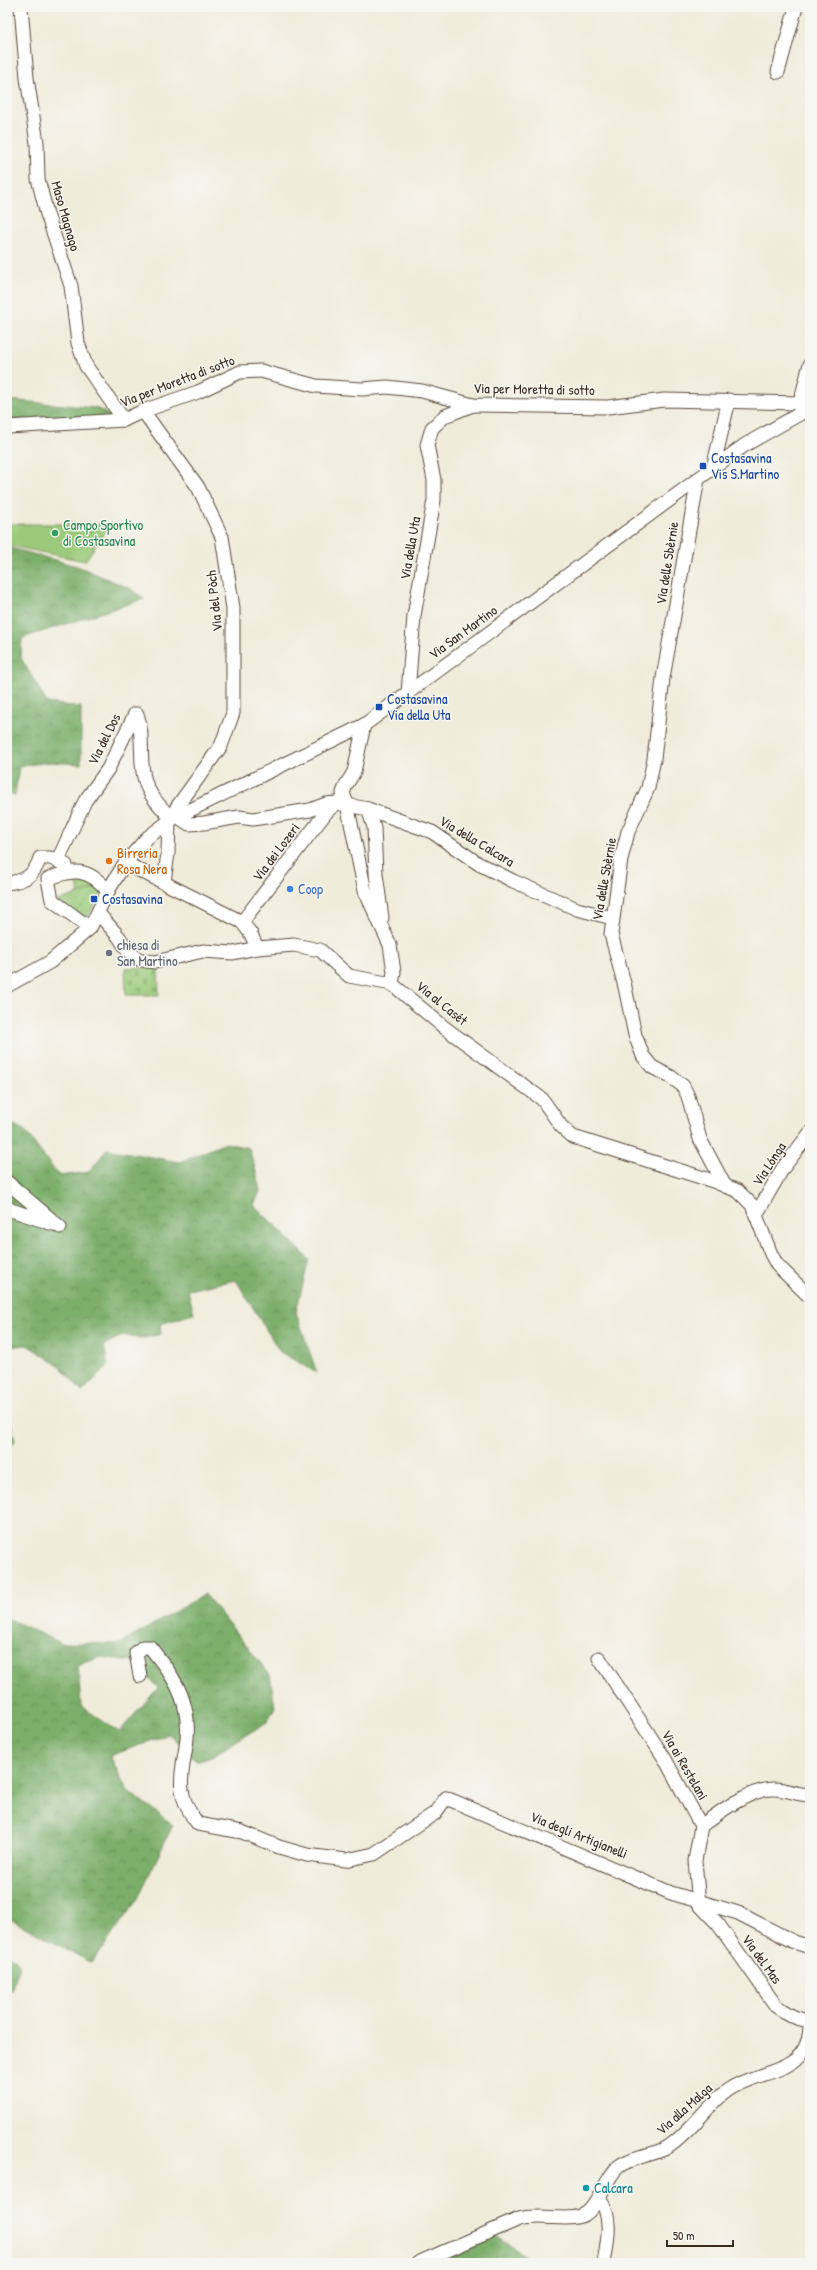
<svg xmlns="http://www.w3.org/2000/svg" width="817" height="2270" font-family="'Patrick Hand',sans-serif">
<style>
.forest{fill:url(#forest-crowns);stroke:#5c6c44;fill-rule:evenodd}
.cemetery{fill:url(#cemetery-stones);stroke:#6b7a4c}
.park{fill:url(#park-dots);stroke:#6b7a4c}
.garden{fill:#9bcb7a;stroke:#6b7a4c}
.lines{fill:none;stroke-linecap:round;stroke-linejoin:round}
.minor-casing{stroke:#56473a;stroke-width:15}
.minor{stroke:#fff;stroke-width:13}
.transit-dot{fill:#1a4fb4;stroke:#f6f6f2;stroke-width:1.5}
.leisure-dot{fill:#2e9e5b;stroke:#f6f6f2;stroke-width:1.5}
.food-dot{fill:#e8710a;stroke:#f6f6f2;stroke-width:1.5}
.shop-dot{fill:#3f7fe0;stroke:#f6f6f2;stroke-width:1.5}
.worship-dot{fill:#6b7280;stroke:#f6f6f2;stroke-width:1.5}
.culture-dot{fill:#0f9aa8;stroke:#f6f6f2;stroke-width:1.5}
.labels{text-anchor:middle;stroke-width:3;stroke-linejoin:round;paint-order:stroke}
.street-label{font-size:14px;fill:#3b2a1e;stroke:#f6f6f2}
.transit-label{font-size:14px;fill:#164399;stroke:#f6f6f2;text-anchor:start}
.leisure-label{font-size:14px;fill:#27864d;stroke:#f6f6f2;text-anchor:start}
.food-label{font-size:14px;fill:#c56008;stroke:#f6f6f2;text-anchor:start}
.shop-label{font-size:14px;fill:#366cbe;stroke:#f6f6f2;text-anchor:start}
.worship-label{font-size:14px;fill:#5b616d;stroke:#f6f6f2;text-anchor:start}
.culture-label{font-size:14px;fill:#0d838f;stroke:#f6f6f2;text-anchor:start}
</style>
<defs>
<pattern id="forest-crowns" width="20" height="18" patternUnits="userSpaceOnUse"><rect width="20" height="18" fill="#7caf6a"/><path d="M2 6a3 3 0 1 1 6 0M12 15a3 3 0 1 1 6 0" fill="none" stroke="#678f57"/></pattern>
<pattern id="cemetery-stones" width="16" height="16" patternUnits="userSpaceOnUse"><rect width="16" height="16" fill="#9bcb7a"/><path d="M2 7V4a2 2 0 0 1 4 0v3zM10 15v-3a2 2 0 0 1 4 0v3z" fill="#86ae69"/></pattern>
<pattern id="park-dots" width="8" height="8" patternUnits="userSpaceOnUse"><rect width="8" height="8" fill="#9bcb7a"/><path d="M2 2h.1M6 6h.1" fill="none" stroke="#86ae69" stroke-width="1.8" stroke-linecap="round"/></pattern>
</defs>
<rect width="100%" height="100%" fill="#f6f6f2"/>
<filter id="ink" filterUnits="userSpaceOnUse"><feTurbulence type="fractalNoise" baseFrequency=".025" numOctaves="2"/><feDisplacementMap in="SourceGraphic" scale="8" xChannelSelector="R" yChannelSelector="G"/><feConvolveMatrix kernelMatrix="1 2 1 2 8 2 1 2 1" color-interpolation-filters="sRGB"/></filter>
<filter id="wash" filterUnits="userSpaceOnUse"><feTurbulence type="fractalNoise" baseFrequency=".012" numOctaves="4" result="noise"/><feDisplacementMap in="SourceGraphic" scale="16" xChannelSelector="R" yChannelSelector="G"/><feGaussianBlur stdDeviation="0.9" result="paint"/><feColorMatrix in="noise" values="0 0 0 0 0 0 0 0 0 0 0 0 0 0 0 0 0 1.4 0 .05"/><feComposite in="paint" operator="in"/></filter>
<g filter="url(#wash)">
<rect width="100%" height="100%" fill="#f0ecda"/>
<!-- forest -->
<g class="forest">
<polygon points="7,400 97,408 112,417 7,422"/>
<polygon points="7,547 77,566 129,588 144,599 22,638 21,658 47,703 81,707 81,764 51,762 19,766 15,795 7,793"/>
<polygon points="7,1121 24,1130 59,1176 89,1172 107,1149 179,1162 226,1143 249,1148 261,1189 254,1205 309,1259 296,1312 317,1373 280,1352 236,1280 188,1290 194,1314 160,1324 161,1334 140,1339 124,1335 104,1345 108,1366 82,1392 60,1366 27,1345 7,1347"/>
<polygon points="7,1408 15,1440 7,1454"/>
<path d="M205,1594L270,1675L275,1707L267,1722L212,1756L196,1761L169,1734L110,1756L127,1790L173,1825L137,1900L92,1963L10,1919L7,1922V1618L61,1643L120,1644ZM101,1657L133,1661L158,1688L119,1732L81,1706L78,1665Z"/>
<polygon points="7,1952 20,1966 11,1991 7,1990"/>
<polygon points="497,2237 528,2257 530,2263 450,2263 452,2253"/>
</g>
<!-- cemetery -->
<polygon class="cemetery" points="158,967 159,995 126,995 125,968"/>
<!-- park -->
<polygon class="park" points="102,886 105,887 84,923 57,901"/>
<!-- garden -->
<g class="garden">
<polygon points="7,524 110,524 85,561 11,546 7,543"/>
<polygon points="75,873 102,886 79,894"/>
</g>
</g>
<g filter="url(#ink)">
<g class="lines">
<!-- minor casing -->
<g class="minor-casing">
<g id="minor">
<polyline points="21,7 27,78 37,143 38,179 47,214 71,286 78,343 86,366 124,420"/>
<polyline points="778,72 796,7"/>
<polyline points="800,403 810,364"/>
<polyline points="7,427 124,420 143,411 198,392 240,372 261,371 316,386 362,389 387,387 422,391 473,405 608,407 664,400 800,403 810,406"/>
<polyline points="713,468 729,400"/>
<polyline points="698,479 663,678 654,759 648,788 628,832 621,859 611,934 625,987 635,1035 643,1056 652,1067 671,1077 683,1086 688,1096 700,1139 725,1186"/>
<polyline points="408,693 414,616 434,500 434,480 427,445 432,428 445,416 473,405"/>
<polyline points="364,725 354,772 346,785 343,793 347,804 365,891 390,945 394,972 392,984"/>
<polyline points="368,809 374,827 376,874 382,918"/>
<polyline points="177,816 189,824 204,823 239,817 253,819 310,810 326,804 337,803 368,809 432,832 479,864 513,881 577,909 612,918"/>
<path d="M58,860L85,801L108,769L135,714H137C145,736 138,759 145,781C149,796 162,808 172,819L177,807L221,746L233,713V608L222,537L198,487L143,411"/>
<polyline points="125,863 242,922 251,934 257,948"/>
<polyline points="164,882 168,853 169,821"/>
<path d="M7,883C25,881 34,876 40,858H51L66,865"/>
<polyline points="98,913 119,937 128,951 138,959 147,961 155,962 203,951 233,953 257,948 294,945 320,950 349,976 392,984 445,1028 542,1099 561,1126 573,1137 713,1181 738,1191 752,1205 771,1254 777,1265 810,1297"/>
<polyline points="242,922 328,810 337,803"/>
<path d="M90,928L52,900L48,879C73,868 89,868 108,891"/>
<polyline points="7,986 50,962 90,928 108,891 125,863 147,838 172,819 364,725 713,468 745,445 810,408"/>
<polyline points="7,1182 60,1227"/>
<polyline points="7,1207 11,1210 53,1224"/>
<polyline points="756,1215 783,1168 810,1133"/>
<path d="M599,1658L665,1759L701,1826L695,1861L699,1904L718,1924L776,2006C786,2013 798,2021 810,2020"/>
<path d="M140,1676L136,1653L143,1647H150C166,1667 182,1687 186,1713C194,1757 164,1782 198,1824L242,1832L279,1847L307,1855L346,1860L374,1854L435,1813L446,1798L671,1893L738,1913L794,1942L810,1947"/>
<path d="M701,1826C718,1813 751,1788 774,1789C786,1789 798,1795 810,1795"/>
<path d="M599,2197C613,2217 608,2240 604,2263"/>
<path d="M418,2263L519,2219C540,2213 570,2223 585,2214C599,2206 604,2180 618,2167C631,2156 653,2156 668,2147C691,2132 706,2106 728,2090C759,2068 808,2076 810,2027"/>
</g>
</g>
<!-- minor -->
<use href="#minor" class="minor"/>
</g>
</g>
<!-- markers -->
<g class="transit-dot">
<rect x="699" y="462" width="8" height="8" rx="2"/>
<rect x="375" y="703" width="8" height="8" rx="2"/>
<rect x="90" y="895" width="8" height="8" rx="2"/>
</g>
<circle class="leisure-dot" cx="55" cy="533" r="4"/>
<circle class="food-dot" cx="109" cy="861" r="4"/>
<circle class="shop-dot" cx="290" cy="889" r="4"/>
<circle class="worship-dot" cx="109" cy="953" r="4"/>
<circle class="culture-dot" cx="586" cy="2188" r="4"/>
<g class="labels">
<!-- street labels -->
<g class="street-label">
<text transform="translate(66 216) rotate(74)" y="5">Maso Magnago</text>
<text transform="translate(177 381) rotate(-21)" y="5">Via per Moretta di sotto</text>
<text transform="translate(534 389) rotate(1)" y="5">Via per Moretta di sotto</text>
<text transform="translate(410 548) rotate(-80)" y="5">Via della Uta</text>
<text transform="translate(667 563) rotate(-81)" y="5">Via delle Sbèrnie</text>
<text transform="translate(214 601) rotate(-96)" y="5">Via del Pòch</text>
<text transform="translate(463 632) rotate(-36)" y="5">Via San Martino</text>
<text transform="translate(104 739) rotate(-63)" y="5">Via del Dos</text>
<text transform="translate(477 841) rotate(31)" y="5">Via della Calcara</text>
<text transform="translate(276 852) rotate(-53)" y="5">Via dei Lozeri</text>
<text transform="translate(604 879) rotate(-80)" y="5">Via delle Sbèrnie</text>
<text transform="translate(442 1003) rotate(39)" y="5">Via al Casét</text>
<text transform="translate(769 1164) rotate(-57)" y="5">Via Lónga</text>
<text transform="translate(685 1765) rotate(60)" y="5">Via ai Restelani</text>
<text transform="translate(579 1835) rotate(22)" y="5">Via degli Artigianelli</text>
<text transform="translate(762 1959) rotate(54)" y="5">Via del Mas</text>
<text transform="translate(684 2109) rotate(-42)" y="5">Via alla Malga</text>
</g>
<!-- transit labels -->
<g class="transit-label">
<text x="711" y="463">Costasavina<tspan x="711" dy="16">Vis S.Martino</tspan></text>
<text x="387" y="704">Costasavina<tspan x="387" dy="16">Via della Uta</tspan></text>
<text x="102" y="904">Costasavina</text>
</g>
<!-- leisure labels -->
<g class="leisure-label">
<text x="63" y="530">Campo Sportivo<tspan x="63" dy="16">di Costasavina</tspan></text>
</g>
<!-- food labels -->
<g class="food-label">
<text x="117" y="858">Birreria<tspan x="117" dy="16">Rosa Nera</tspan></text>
</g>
<!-- shop labels -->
<g class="shop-label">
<text x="298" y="894">Coop</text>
</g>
<!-- worship labels -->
<g class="worship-label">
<text x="117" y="950">chiesa di<tspan x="117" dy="16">San Martino</tspan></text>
</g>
<!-- culture labels -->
<g class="culture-label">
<text x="594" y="2193">Calcara</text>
</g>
</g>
<!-- margin -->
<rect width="817" height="2270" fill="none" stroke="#f6f6f2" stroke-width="24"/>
<!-- scale -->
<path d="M667 2240v6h66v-6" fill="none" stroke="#3b2a1e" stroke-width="2"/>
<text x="673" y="2240" font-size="12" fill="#3b2a1e" stroke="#f6f6f2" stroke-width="3" paint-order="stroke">50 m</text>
</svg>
